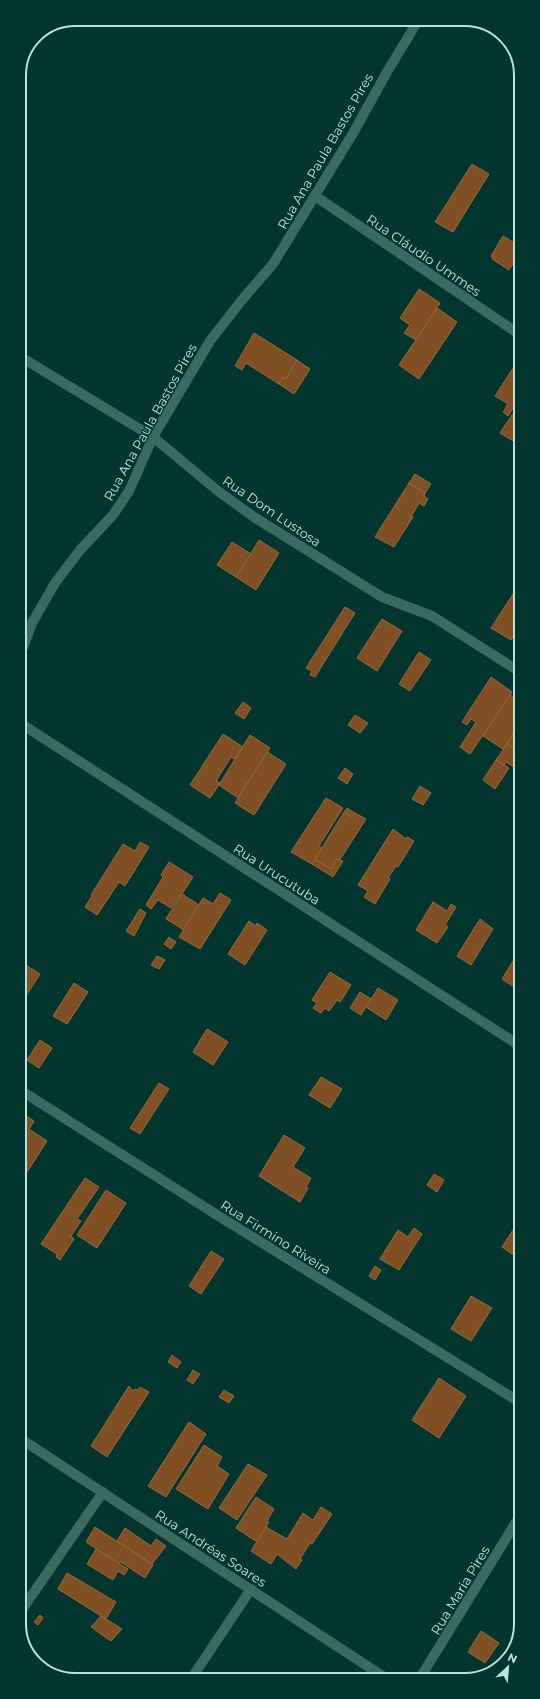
<svg xmlns="http://www.w3.org/2000/svg" width="540" height="1699" font-family="Montserrat,sans-serif">
<style>
.building{fill:#804f23;stroke:#9b683c}
.lines{fill:none;stroke-linecap:round;stroke-linejoin:round}
.minor{stroke:#3c6a61;stroke-width:10}
.labels{text-anchor:middle;stroke-width:3;stroke-linejoin:round;paint-order:stroke}
.street-label{font-size:13px;fill:#bae3da;stroke:#02362f}
.rim{fill:none;stroke:#bae3da;stroke-width:2}
</style>
<rect width="100%" height="100%" fill="#02362f"/>
<!-- building -->
<g class="building">
<polygon points="472,164 489,174 453,232 435,222"/>
<polygon points="503,236 519,246 519,254 509,270 492,259 493,257 491,256"/>
<polygon points="419,289 440,303 416,340 404,333 410,325 400,318"/>
<polygon points="437,308 457,322 419,379 399,365"/>
<polygon points="254,333 297,360 286,379 283,377 279,384 246,363 242,370 235,366"/>
<polygon points="297,360 310,369 294,394 279,384 283,377 286,379"/>
<polygon points="513,368 520,372 520,403 515,409 513,408 508,416 503,412 508,404 495,396"/>
<polygon points="520,403 520,445 500,433"/>
<polygon points="415,474 431,484 425,493 409,483"/>
<polygon points="409,483 425,493 424,496 428,499 424,506 419,503 411,517 413,517 394,547 375,537"/>
<polygon points="259,540 279,553 256,590 236,577"/>
<polygon points="232,542 251,554 236,577 217,565"/>
<polygon points="517,588 520,590 520,626 511,640 491,628"/>
<polygon points="345,607 355,613 315,677 310,675 312,671 306,668"/>
<polygon points="382,619 402,631 377,671 357,658"/>
<polygon points="419,652 431,660 410,691 399,684"/>
<polygon points="491,677 512,692 470,754 460,747 476,722 471,719 467,725 462,722"/>
<polygon points="510,695 520,702 520,723 503,749 483,736"/>
<polygon points="243,702 251,708 244,719 235,713"/>
<polygon points="355,715 368,723 360,733 348,725"/>
<polygon points="520,723 520,753 507,744"/>
<polygon points="223,734 243,747 235,760 231,757 216,781 220,783 210,798 190,785"/>
<polygon points="250,735 270,748 238,798 219,785"/>
<polygon points="507,744 520,753 520,764 517,769 506,762 504,765 496,760"/>
<polygon points="267,752 286,764 254,815 235,803"/>
<polygon points="496,760 509,768 495,789 483,780"/>
<polygon points="345,768 353,774 347,784 338,778"/>
<polygon points="420,786 431,793 423,805 412,799"/>
<polygon points="326,798 343,808 319,846 322,848 312,864 291,852"/>
<polygon points="347,808 355,813 352,817 344,812"/>
<polygon points="344,812 352,817 355,813 366,819 339,861 337,859 331,869 315,859"/>
<polygon points="393,829 406,839 407,837 414,841 398,867 396,866 388,878 390,879 375,904 364,897 368,891 358,885"/>
<polygon points="140,842 149,847 125,886 119,882 97,915 85,907 92,896 91,895 123,844 135,851"/>
<polygon points="315,859 331,869 337,859 343,861 333,877 312,864"/>
<polygon points="169,862 193,877 182,894 199,905 184,930 166,919 181,895 180,895 171,908 158,900 151,909 146,905 163,877 161,875"/>
<polygon points="220,893 231,900 200,949 179,937 203,898 213,904"/>
<polygon points="433,902 447,911 451,904 456,907 445,925 448,927 437,943 416,930"/>
<polygon points="140,909 146,913 134,936 126,931"/>
<polygon points="480,919 493,929 471,965 457,956"/>
<polygon points="249,921 256,926 257,923 267,930 245,965 228,954"/>
<polygon points="169,937 176,942 171,949 164,944"/>
<polygon points="520,950 520,991 502,979"/>
<polygon points="157,956 165,960 159,969 151,965"/>
<polygon points="20,961 40,974 20,1005"/>
<polygon points="330,972 351,985 340,1002 337,1000 329,1011 325,1008 321,1013 313,1008 317,1003 312,1000"/>
<polygon points="74,983 88,992 67,1024 53,1016"/>
<polygon points="378,988 398,1000 386,1020 366,1007"/>
<polygon points="360,992 371,999 361,1015 350,1008"/>
<polygon points="207,1029 228,1042 213,1065 193,1052"/>
<polygon points="40,1040 52,1048 39,1068 27,1060"/>
<polygon points="321,1077 342,1089 330,1108 309,1095"/>
<polygon points="159,1083 169,1089 140,1134 130,1128"/>
<polygon points="20,1112 34,1121 29,1129 26,1127 20,1136"/>
<polygon points="29,1129 47,1141 20,1183 20,1143"/>
<polygon points="284,1135 305,1148 293,1167 311,1178 306,1187 308,1188 300,1202 259,1176"/>
<polygon points="434,1174 444,1180 437,1192 427,1185"/>
<polygon points="85,1178 99,1187 77,1219 81,1221 71,1236 74,1239 60,1260 56,1257 57,1254 41,1244"/>
<polygon points="106,1190 126,1203 97,1248 77,1235"/>
<polygon points="515,1227 521,1230 521,1241 512,1254 502,1247"/>
<polygon points="414,1228 422,1234 399,1270 380,1259 398,1230 408,1237"/>
<polygon points="211,1251 224,1259 201,1294 189,1286"/>
<polygon points="375,1266 381,1270 375,1280 369,1276"/>
<polygon points="471,1296 492,1308 471,1341 451,1329"/>
<polygon points="172,1355 181,1362 177,1368 168,1362"/>
<polygon points="193,1370 200,1374 193,1384 187,1380"/>
<polygon points="439,1378 466,1396 439,1438 412,1420"/>
<polygon points="129,1386 133,1391 135,1389 138,1390 140,1387 149,1392 107,1457 91,1446"/>
<polygon points="224,1390 234,1396 229,1403 219,1397"/>
<polygon points="189,1422 206,1434 166,1497 148,1486"/>
<polygon points="204,1445 222,1457 217,1466 229,1474 208,1509 176,1489"/>
<polygon points="248,1464 267,1475 237,1520 219,1508"/>
<polygon points="256,1497 274,1509 267,1521 269,1522 257,1542 236,1528"/>
<polygon points="321,1507 332,1514 312,1544 310,1543 300,1559 302,1560 296,1569 277,1554 271,1564 251,1551 266,1527 287,1539 303,1513 313,1520"/>
<polygon points="95,1527 153,1565 145,1578 121,1562 119,1564 86,1542"/>
<polygon points="125,1528 151,1546 156,1539 166,1546 152,1564 117,1541"/>
<polygon points="96,1549 128,1569 124,1575 118,1571 113,1580 87,1564"/>
<polygon points="67,1573 116,1602 106,1619 58,1589"/>
<polygon points="40,1615 43,1618 38,1625 34,1622"/>
<polygon points="101,1616 122,1629 111,1641 91,1627"/>
<polygon points="481,1631 499,1643 485,1663 468,1652"/>
</g>
<g class="lines">
<!-- minor -->
<g class="minor">
<polyline points="315,196 519,334"/>
<polyline points="19,356 153,437 218,491 254,517 382,597 432,616 520,672"/>
<polyline points="20,656 32,623 55,583 80,550 113,515 129,491 153,437 210,341 241,301 273,264 352,135 387,72 419,19"/>
<polyline points="20,723 520,1046"/>
<polyline points="20,1090 225,1220 521,1403"/>
<polyline points="21,1439 387,1679"/>
<polyline points="21,1611 103,1492"/>
<polyline points="420,1678 521,1514"/>
<polyline points="191,1679 251,1589"/>
</g>
</g>
<g class="labels">
<!-- street labels -->
<g class="street-label">
<text transform="translate(325 151) rotate(-60)" y="5">Rua Ana Paula Bastos Pires</text>
<text transform="translate(424 255) rotate(34)" y="5">Rua Cláudio Ummes</text>
<text transform="translate(150 422) rotate(-61)" y="5">Rua Ana Paula Bastos Pires</text>
<text transform="translate(272 511) rotate(34)" y="5">Rua Dom Lustosa</text>
<text transform="translate(277 874) rotate(33)" y="5">Rua Urucutuba</text>
<text transform="translate(276 1237) rotate(32)" y="5">Rua Firmino Riveira</text>
<text transform="translate(211 1548) rotate(33)" y="5">Rua Andréas Soares</text>
<text transform="translate(460 1590) rotate(-59)" y="5">Rua Maria Pires</text>
</g>
</g>
<!-- crop -->
<path d="M0 0H540V1699H0ZM75 26H465A49 49 0 0 1 514 75V1624A49 49 0 0 1 465 1673H75A49 49 0 0 1 26 1624V75A49 49 0 0 1 75 26Z" fill="#02362f" fill-rule="evenodd"/>
<path class="rim" d="M75 26H465A49 49 0 0 1 514 75V1624A49 49 0 0 1 465 1673H75A49 49 0 0 1 26 1624V75A49 49 0 0 1 75 26Z"/>
<!-- north arrow -->
<g transform="translate(508 1667) rotate(26)" stroke="#02362f" stroke-width="3" paint-order="stroke">
<path d="M0-3L7 15L0 10L-7 15Z" fill="#bae3da"/>
<text y="-6" font-size="11" font-weight="bold" text-anchor="middle" fill="#bae3da">N</text>
</g>
</svg>
